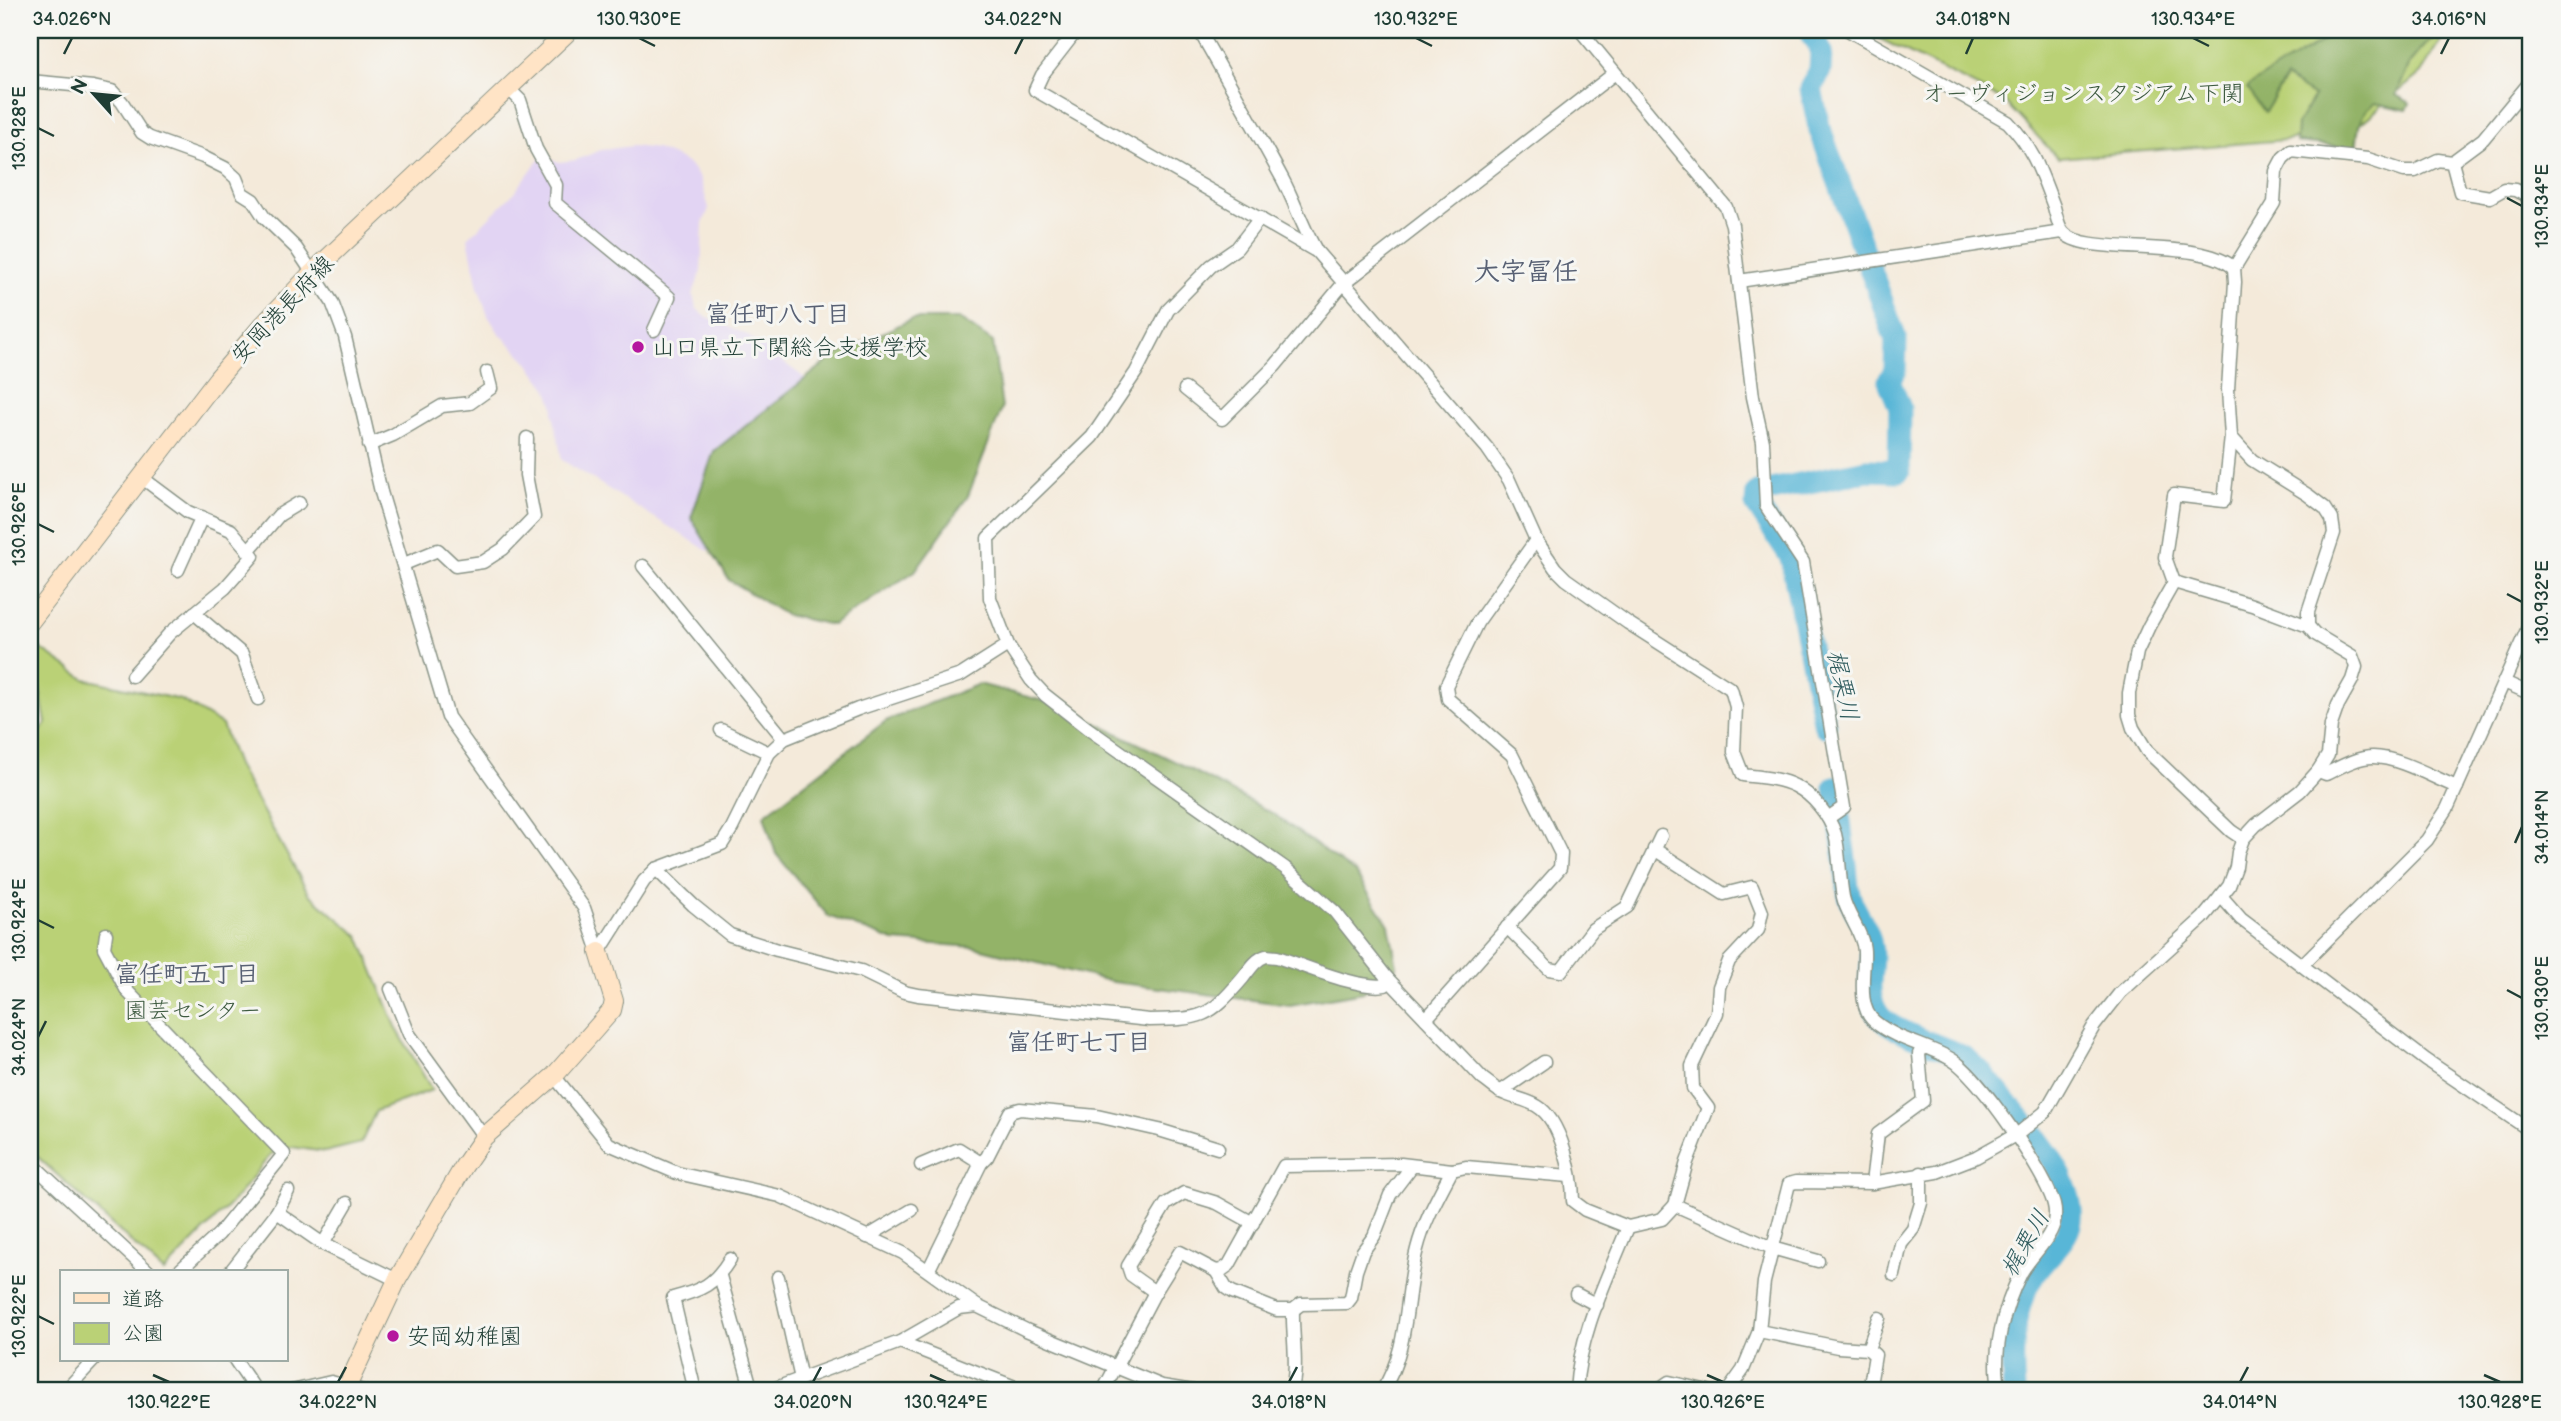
<svg xmlns="http://www.w3.org/2000/svg" width="2561" height="1421" font-family="'Balsamiq Sans','Klee One',sans-serif">
<style>
.built{fill:#e2d4f3}
.green{fill:#bad176;stroke:#6c8755;stroke-width:2}
.forest{fill:#93b367;stroke:#59784e;stroke-width:2}
.lines{fill:none;stroke-linecap:round;stroke-linejoin:round}
.river{stroke:#59b6d7;stroke-width:23}
.street-casing{stroke:#8a9487;stroke-width:15}
.secondary-casing{stroke:#8a9487;stroke-width:20}
.street{stroke:#fff;stroke-width:12}
.secondary{stroke:#ffe4c6;stroke-width:18}
.ticks{fill:none;stroke:#1f3d34;stroke-width:2.5}
.poi-dot{fill:#b5179e;stroke:#f6f6f2;stroke-width:2.5}
.labels{text-anchor:middle;stroke-width:6;stroke-linejoin:round;paint-order:stroke}
.park-label{font-size:23px;fill:#3e5b41;stroke:#f6f6f2}
.street-label{font-size:23px;fill:#1f3d34;stroke:#f6f6f2}
.poi-label{font-size:23px;fill:#1f3d34;stroke:#f6f6f2;text-anchor:start}
.neighbourhood-label{font-size:24px;font-weight:bold;fill:#586174;stroke:#f6f6f2}
.water-label{font-size:24px;font-style:italic;fill:#2e5b5d;stroke:#f6f6f2}
.quarter-label{font-size:26px;font-weight:bold;fill:#586174;stroke:#f6f6f2}
.neatline{fill:none;stroke:#1f3d34;stroke-width:2.5}
.ticks-label{font-size:18px;text-anchor:middle;fill:#1f3d34}
</style>
<rect width="100%" height="100%" fill="#f6f6f2"/>
<filter id="ink" filterUnits="userSpaceOnUse"><feTurbulence type="fractalNoise" baseFrequency=".0143" numOctaves="2"/><feDisplacementMap in="SourceGraphic" scale="14" xChannelSelector="R" yChannelSelector="G"/><feConvolveMatrix kernelMatrix="1 2 1 2 8 2 1 2 1" color-interpolation-filters="sRGB"/></filter>
<filter id="wash" filterUnits="userSpaceOnUse"><feTurbulence type="fractalNoise" baseFrequency=".00686" numOctaves="4" result="noise"/><feDisplacementMap in="SourceGraphic" scale="28" xChannelSelector="R" yChannelSelector="G"/><feGaussianBlur stdDeviation="1.57" result="paint"/><feColorMatrix in="noise" values="0 0 0 0 0 0 0 0 0 0 0 0 0 0 0 0 0 1.4 0 .05"/><feComposite in="paint" operator="in"/></filter>
<g filter="url(#wash)">
<rect width="100%" height="100%" fill="#f4eada"/>
<!-- built -->
<polygon class="built" points="632,146 657,149 680,159 691,166 700,179 709,208 703,224 701,271 693,294 696,308 705,316 747,335 826,394 739,506 708,551 562,460 553,413 554,407 547,388 525,359 499,333 488,316 478,287 468,238 515,192 542,155 559,162 576,160 601,150"/>
<!-- green -->
<g class="green">
<polygon points="1862,30 2448,30 2421,73 2353,130 2286,140 2058,158 2002,99"/>
<polygon points="31,642 85,679 181,700 222,725 237,765 309,894 359,936 397,1029 432,1090 376,1111 361,1143 325,1152 292,1147 271,1154 235,1199 164,1272 30,1150 30,747 46,723"/>
</g>
<!-- forest -->
<g class="forest">
<path d="M2338,30H2443L2446,38L2430,40L2410,63L2396,95L2410,103L2407,110L2375,103C2357,115 2359,128 2356,148L2296,142L2297,124L2314,96L2286,78L2265,112L2247,88C2275,65 2310,53 2338,30Z"/>
<polygon points="912,319 959,319 993,342 1002,408 968,496 915,571 832,625 786,615 729,580 691,518 714,451 834,356"/>
<polygon points="979,684 1059,705 1176,762 1272,813 1355,873 1389,925 1397,966 1363,992 1290,1005 1113,982 974,947 894,941 828,916 776,854 764,815 886,721"/>
</g>
<g class="lines">
<!-- river -->
<g class="river">
<polyline points="1814,30 1812,36 1816,38 1821,53 1820,70 1811,89 1819,127 1896,340 1895,370 1889,381 1900,408 1899,471 1867,470 1757,493 1756,504 1791,557 1825,726"/>
<path d="M1835,787C1839,814 1842,840 1846,866C1847,876 1847,888 1850,898C1855,913 1867,926 1870,941C1877,966 1861,988 1878,1014C1891,1033 1942,1045 1963,1057C1977,1065 1989,1082 2000,1095C2026,1125 2068,1169 2071,1211C2074,1238 2048,1253 2035,1273C2011,1308 2011,1351 2014,1391"/>
</g>
</g>
</g>
<g filter="url(#ink)">
<g class="lines">
<!-- street casing -->
<g class="street-casing">
<g id="street">
<polyline points="1077,30 1042,75 1035,90 1314,250"/>
<path d="M1199,30C1227,79 1255,128 1282,178C1295,202 1303,229 1317,252L1487,448L1509,480L1536,540L1555,568L1566,579L1628,623L1731,689L1736,707L1734,752L1743,775C1759,777 1780,778 1795,786C1813,795 1829,815 1835,834C1840,854 1839,876 1843,897C1847,916 1863,932 1864,951C1865,971 1856,1007 1875,1022C1897,1040 1927,1045 1951,1059C1978,1074 2047,1175 2054,1205C2061,1233 2033,1251 2021,1273C2004,1306 1991,1354 2000,1391"/>
<polyline points="1580,30 1726,207 1732,225 1753,397 1763,442 1766,506 1803,562 1844,807 1828,818"/>
<path d="M1848,30L2008,122C2034,149 2041,173 2054,207C2056,214 2058,226 2063,232C2084,258 2198,236 2234,268"/>
<polyline points="30,81 93,87 112,91 122,102 142,133 150,138 203,157 225,168 236,178 242,193 253,200 264,217 296,248 332,302 345,337 381,492 448,717 584,908 599,952"/>
<polyline points="508,88 520,100 536,149 556,185 555,203 669,297 654,330"/>
<polyline points="2452,162 2483,139 2531,81"/>
<polyline points="2452,162 2460,192 2490,197 2504,189 2515,190 2531,198"/>
<path d="M1260,218L1237,248L1211,266L1168,310L1136,372L1092,437L988,538L990,598L1008,645L1031,680L1045,695L1087,728L1285,868L1335,912L1387,978L1483,1079C1489,1083 1494,1088 1501,1092C1512,1098 1526,1099 1537,1106C1561,1120 1573,1175 1573,1201L1585,1210L1628,1227L1662,1219L1675,1205L1687,1162L1708,1108L1693,1088L1692,1066L1717,1013L1719,987L1729,961L1758,930L1762,912L1752,887L1724,894L1654,849"/>
<polyline points="1739,281 2062,232"/>
<polyline points="1185,389 1222,419 1275,366 1343,284 1615,73"/>
<polyline points="2231,437 2252,460 2308,495 2325,508 2332,519 2334,533 2308,612 2308,626"/>
<polyline points="369,445 393,435 442,406 470,403 491,388 487,372"/>
<polyline points="248,551 279,515 299,503"/>
<polyline points="404,564 438,550 455,566 483,562 503,549 534,517 526,475 527,438"/>
<polyline points="643,566 784,739"/>
<polyline points="178,570 202,517"/>
<polyline points="2174,582 2165,557 2174,495 2224,501 2231,437 2228,389 2235,282 2234,268 2274,203 2276,171 2283,158 2291,151 2368,159 2404,171 2415,171 2438,160 2452,162"/>
<polyline points="2174,582 2149,626 2137,652 2129,693 2129,715 2133,728 2147,751 2231,831 2243,839"/>
<polyline points="194,613 242,654 258,699"/>
<polyline points="132,676 170,633 225,588 253,556 231,530 188,512 141,477"/>
<polyline points="2504,682 2531,694"/>
<polyline points="721,730 769,753"/>
<path d="M2318,771L2326,774C2340,767 2357,757 2373,757C2398,757 2434,778 2457,787"/>
<path d="M656,869L693,905L730,935L777,950L861,971L904,992L918,995L1149,1020C1202,1019 1208,1019 1243,978C1250,969 1256,959 1266,956L1277,957C1303,965 1359,990 1385,985L1387,978"/>
<polyline points="2221,896 2241,919 2426,1060 2531,1131"/>
<polyline points="1507,927 1549,969 1561,971 1593,929 1627,907 1661,836"/>
<polyline points="106,934 104,948 127,991 284,1154 219,1234 178,1272"/>
<polyline points="599,952 644,881 656,869 722,844 732,828 769,753 784,739 858,709 961,675 1008,645"/>
<polyline points="2302,965 2427,840 2447,809 2531,621"/>
<polyline points="391,989 409,1034 484,1137"/>
<polyline points="1426,1019 1560,868 1561,854 1512,755 1448,699 1446,686 1477,623 1536,540"/>
<polyline points="554,1076 609,1144 677,1173 780,1196 903,1253 977,1306 1026,1330 1162,1386 1193,1391"/>
<polyline points="1500,1092 1544,1062"/>
<polyline points="30,1162 149,1272"/>
<polyline points="921,1165 959,1149 981,1163"/>
<polyline points="1412,1166 1390,1195 1374,1236 1363,1251 1356,1271 1351,1298 1347,1303 1301,1304 1293,1310 1277,1310 1232,1292 1226,1288 1216,1271 1222,1270 1229,1265 1284,1166 1401,1164 1452,1170 1466,1167 1569,1176"/>
<polyline points="1872,1183 1878,1134 1923,1101 1919,1054 1922,1048"/>
<polyline points="1675,1205 1772,1248 1818,1261"/>
<polyline points="277,1212 323,1244 397,1280"/>
<polyline points="867,1237 912,1210"/>
<polyline points="323,1244 347,1203"/>
<polyline points="929,1269 981,1163 987,1157 1010,1112 1020,1109 1097,1116 1159,1130 1218,1148"/>
<polyline points="230,1272 277,1212 288,1191"/>
<polyline points="1894,1275 1901,1244 1913,1229 1921,1203 1921,1173"/>
<polyline points="720,1276 752,1391"/>
<polyline points="778,1277 801,1379"/>
<polyline points="1155,1292 1131,1275 1128,1266 1166,1204 1184,1193 1217,1203 1253,1223"/>
<polyline points="1576,1294 1597,1305"/>
<polyline points="1759,1331 1838,1347 1868,1349 1875,1355 1869,1391"/>
<polyline points="900,1342 1020,1389"/>
<polyline points="1868,1349 1879,1318"/>
<polyline points="235,1360 256,1391"/>
<polyline points="65,1391 94,1360"/>
<polyline points="292,1391 331,1382 363,1391"/>
<path d="M695,1391L673,1298C702,1290 714,1285 730,1259"/>
<polyline points="762,1391 776,1388 900,1342 959,1308 977,1306"/>
<polyline points="1103,1391 1155,1292 1180,1252 1216,1271"/>
<path d="M1291,1391C1299,1368 1292,1336 1293,1310"/>
<path d="M1382,1391C1410,1348 1404,1298 1417,1249C1424,1221 1439,1195 1452,1170"/>
<path d="M1576,1391C1579,1334 1607,1279 1628,1227"/>
<polyline points="1656,1391 1669,1382 1708,1391"/>
<polyline points="1728,1391 1743,1370 1759,1331 1764,1282 1789,1184 1796,1182 1872,1183 1937,1172 1976,1157 2019,1133 2045,1112 2094,1026 2120,993 2203,918 2221,896 2229,886 2236,867 2238,852 2243,839 2256,825 2300,791 2318,771 2328,755 2331,725 2338,705 2352,680 2356,667 2352,656 2315,634 2308,626 2252,605 2174,582"/>
</g>
</g>
<!-- secondary casing -->
<g class="secondary-casing">
<g id="secondary">
<polyline points="30,622 217,379 262,326 311,274 570,30"/>
<polyline points="345,1391 397,1280 464,1166 484,1137 554,1076 612,1010 614,1001 599,952"/>
</g>
</g>
<!-- street -->
<use href="#street" class="street"/>
<!-- secondary -->
<use href="#secondary" class="secondary"/>
</g>
</g>
<!-- ticks -->
<path class="ticks" d="M639,38L655,46M1416,38L1432,46M2193,38L2209,46M64,54L72,38M1015,54L1023,38M1966,54L1973,38M2441,54L2449,38M38,128L54,136M2507,198L2522,206M38,524L54,532M2507,594L2522,602M2515,843L2522,827M38,920L54,928M2507,990L2522,998M38,1037L46,1021M38,1316L54,1324M153,1375L169,1382M930,1375L946,1382M1707,1375L1723,1382M2484,1375L2500,1382M338,1382L346,1367M813,1382L821,1367M1289,1382L1297,1367M2240,1382L2248,1367"/>
<!-- markers -->
<g class="poi-dot">
<circle cx="638" cy="347" r="7"/>
<circle cx="393" cy="1336" r="7"/>
</g>
<g class="labels">
<!-- park labels -->
<g class="park-label">
<text x="2083" y="101">オーヴィジョンスタジアム下関</text>
<text x="193" y="1018">園芸センター</text>
</g>
<!-- street labels -->
<g class="street-label">
<text transform="translate(282 309) rotate(-47)" y="8">安岡港長府線</text>
</g>
<!-- poi labels -->
<g class="poi-label">
<text x="652" y="355">山口県立下関総合支援学校</text>
<text x="407" y="1344">安岡幼稚園</text>
</g>
<!-- neighbourhood labels -->
<g class="neighbourhood-label">
<text x="778" y="322">富任町八丁目</text>
<text x="187" y="982">富任町五丁目</text>
<text x="1079" y="1050">富任町七丁目</text>
</g>
<!-- water labels -->
<g class="water-label">
<text transform="translate(1843 685) rotate(78)" y="8">梶栗川</text>
<text transform="translate(2025 1243) rotate(-60)" y="8">梶栗川</text>
</g>
<!-- quarter labels -->
<g class="quarter-label">
<text x="1526" y="280">大字冨任</text>
</g>
</g>
<!-- margin -->
<rect width="2561" height="1421" fill="none" stroke="#f6f6f2" stroke-width="77"/>
<!-- legend -->
<rect x="60" y="1270" width="228" height="91" fill="#f6f6f2" stroke="#a0aca6" stroke-width="2"/>
<rect x="74" y="1293" width="35" height="10" fill="#ffe4c6" stroke="#a0aca6" stroke-width="2"/>
<text x="122" y="1306" font-size="21" fill="#1f3d34">道路</text>
<rect x="74" y="1323" width="35" height="21" fill="#bad176" stroke="#a0aca6" stroke-width="2"/>
<text x="122" y="1340" font-size="21" fill="#1f3d34">公園</text>
<!-- north arrow -->
<g transform="translate(94 94) rotate(297)" stroke="#f6f6f2" stroke-width="5" paint-order="stroke">
<path d="M0-5L12 26L0 18L-12 26Z" fill="#1f3d34"/>
<text y="-10" font-size="19" font-weight="bold" text-anchor="middle" fill="#1f3d34">N</text>
</g>
<rect x="38" y="38" width="2484" height="1344" class="neatline"/>
<g class="ticks-label">
<text x="72" y="25">34.026°N</text>
<text x="639" y="25">130.930°E</text>
<text x="1023" y="25">34.022°N</text>
<text x="1416" y="25">130.932°E</text>
<text x="1973" y="25">34.018°N</text>
<text x="2193" y="25">130.934°E</text>
<text x="2449" y="25">34.016°N</text>
<text transform="translate(19 128) rotate(-90)" y="6">130.928°E</text>
<text transform="translate(2542 206) rotate(-90)" y="6">130.934°E</text>
<text transform="translate(19 524) rotate(-90)" y="6">130.926°E</text>
<text transform="translate(2542 602) rotate(-90)" y="6">130.932°E</text>
<text transform="translate(2542 827) rotate(-90)" y="6">34.014°N</text>
<text transform="translate(19 920) rotate(-90)" y="6">130.924°E</text>
<text transform="translate(2542 998) rotate(-90)" y="6">130.930°E</text>
<text transform="translate(19 1037) rotate(-90)" y="6">34.024°N</text>
<text transform="translate(19 1316) rotate(-90)" y="6">130.922°E</text>
<text x="169" y="1408">130.922°E</text>
<text x="338" y="1408">34.022°N</text>
<text x="813" y="1408">34.020°N</text>
<text x="946" y="1408">130.924°E</text>
<text x="1289" y="1408">34.018°N</text>
<text x="1723" y="1408">130.926°E</text>
<text x="2240" y="1408">34.014°N</text>
<text x="2500" y="1408">130.928°E</text>
</g>
</svg>
